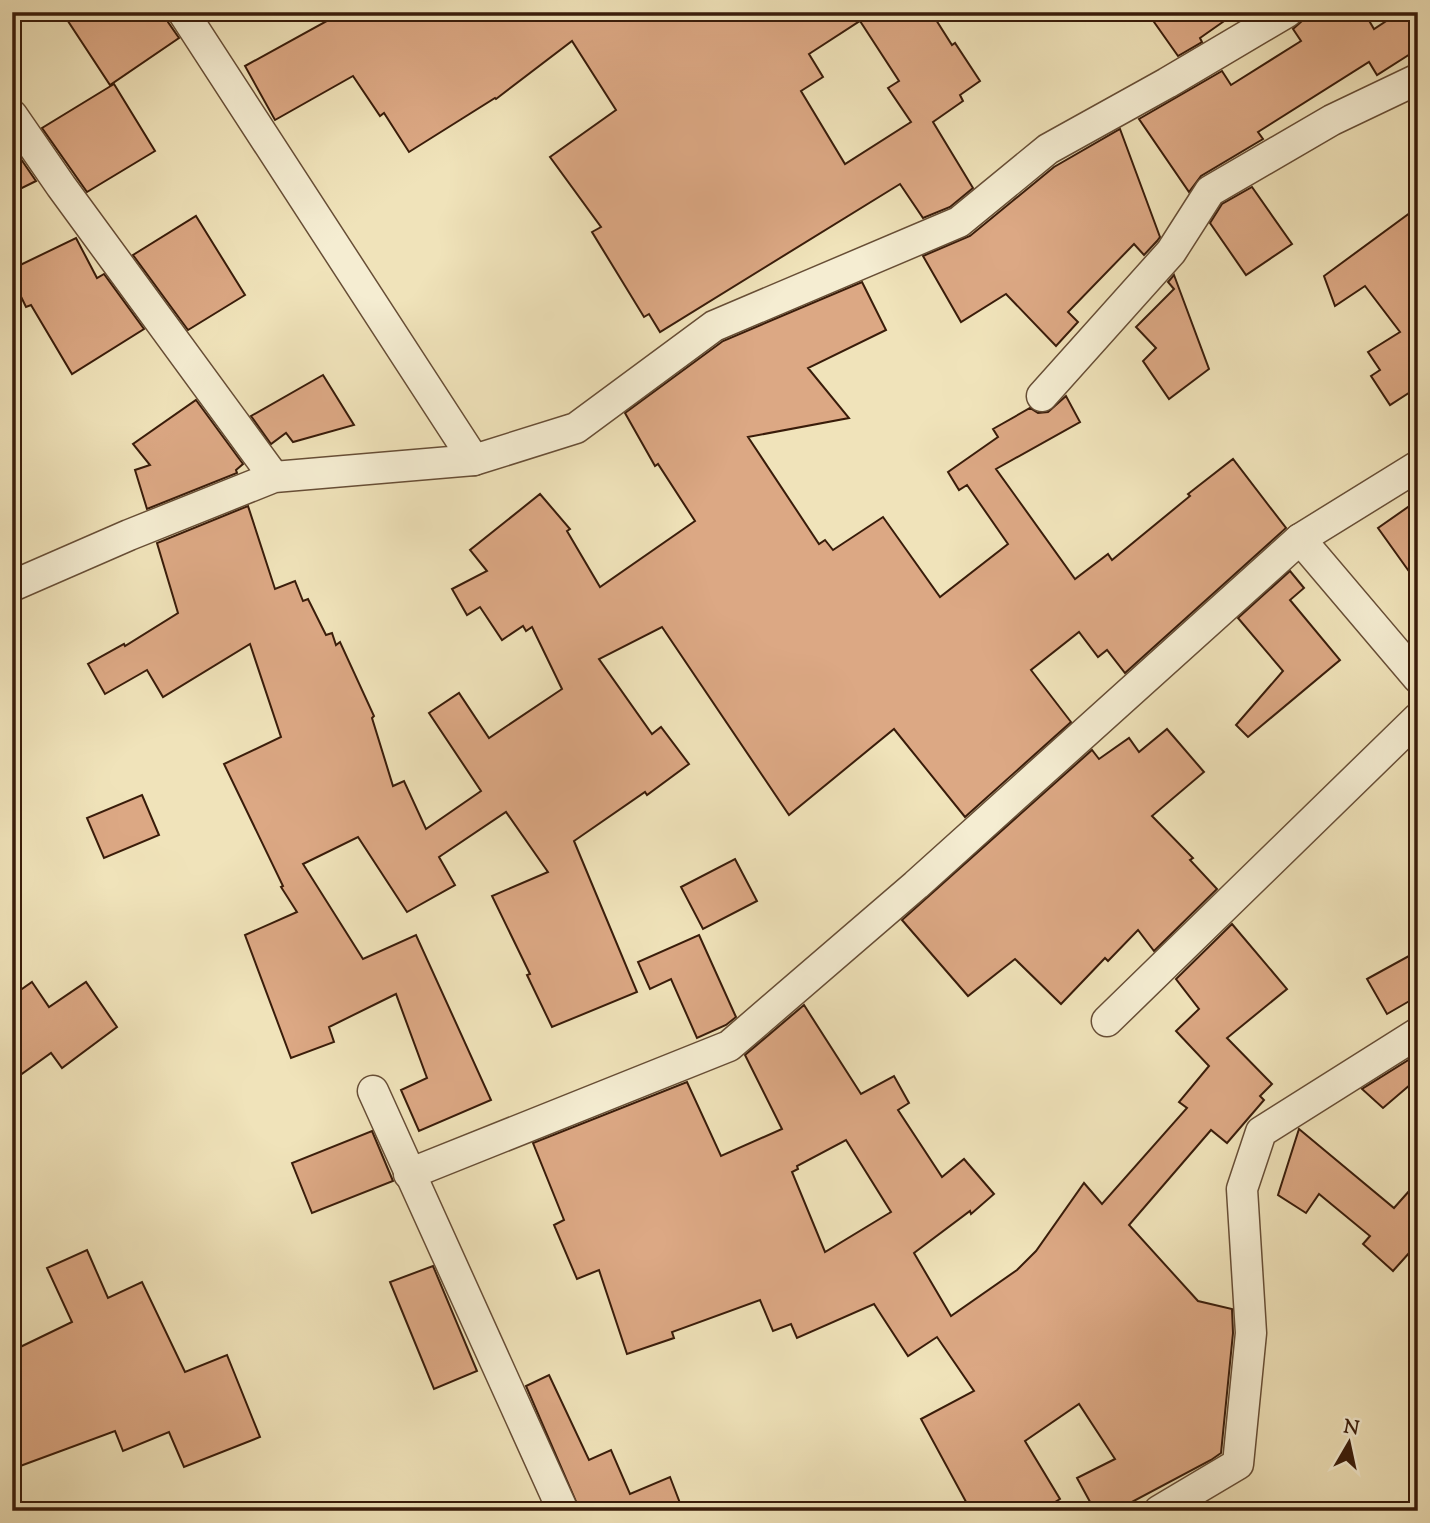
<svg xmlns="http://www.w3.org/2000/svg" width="1430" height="1523" font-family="'Sorts Mill Goudy',serif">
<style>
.building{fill:#dca884;stroke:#391c0a;stroke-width:2;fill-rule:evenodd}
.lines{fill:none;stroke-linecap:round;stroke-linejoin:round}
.street-casing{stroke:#674e36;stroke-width:33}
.street{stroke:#f5edd2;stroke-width:30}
</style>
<rect width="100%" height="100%" fill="#f0e3ba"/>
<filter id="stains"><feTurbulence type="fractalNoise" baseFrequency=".00286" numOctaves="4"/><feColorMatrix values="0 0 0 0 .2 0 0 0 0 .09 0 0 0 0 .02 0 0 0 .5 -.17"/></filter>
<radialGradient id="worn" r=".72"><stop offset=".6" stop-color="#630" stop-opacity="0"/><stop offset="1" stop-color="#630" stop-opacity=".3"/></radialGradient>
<!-- building -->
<g class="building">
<polygon points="62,12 166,12 168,22 179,38 110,85"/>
<path d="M343,12H931L952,45L955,43L980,81L960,95L963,101L933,122L973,188L950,207L923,218L900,184L660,332L649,314L644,317L592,232L601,227L550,157L616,110L572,41L496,99L495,98L409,152L384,113L380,116L353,76L275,120L245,66ZM860,21L899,81L888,88L911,122L845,164L801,91L823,77L809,54Z"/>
<polygon points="1147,12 1237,12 1200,38 1202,42 1178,56"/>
<polygon points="1312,12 1364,12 1374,29 1400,12 1418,12 1418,49 1377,75 1369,62 1258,132 1263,139 1201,176 1189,192 1139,119 1222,71 1231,85 1301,41 1293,29"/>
<polygon points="114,84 155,151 87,192 42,128"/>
<polygon points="1120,129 1160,237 1157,241 1144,255 1134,244 1068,312 1078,322 1056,346 1006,294 961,322 923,256 970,236 1054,167"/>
<polygon points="12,146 36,181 12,193"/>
<polygon points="1252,187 1292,244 1246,275 1210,223 1222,204"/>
<polygon points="1418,207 1418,387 1390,405 1371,376 1380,370 1368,352 1400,332 1365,286 1335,306 1324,276"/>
<polygon points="196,216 245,295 188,330 133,255"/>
<polygon points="76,238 97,278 104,274 144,329 72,374 31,305 26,307 12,278 12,269"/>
<polygon points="1174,275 1209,369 1169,399 1143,361 1156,348 1136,327 1174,289 1168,282"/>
<polygon points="862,282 886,330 808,368 849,418 748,437 819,544 825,540 833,550 883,517 940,597 1008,544 967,485 959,490 948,472 998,437 993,429 1030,408 1038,413 1048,412 1066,396 1080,422 996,469 1075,579 1108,554 1112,560 1190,496 1188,494 1233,459 1286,528 1125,673 1107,650 1098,657 1079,632 1031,670 1071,722 965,817 894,729 789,815 662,627 599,659 652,734 661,727 689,764 647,795 645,792 574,841 637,992 552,1027 527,975 530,974 492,896 548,872 506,812 439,857 455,885 407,912 358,837 303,864 363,959 416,935 491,1100 419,1131 401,1090 427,1078 396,994 329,1027 334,1042 291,1058 245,935 297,912 281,887 283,886 224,764 281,737 250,644 163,697 147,670 105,694 88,664 124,644 125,646 178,613 157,543 248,506 275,589 295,581 303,601 308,599 326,635 332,633 336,645 340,642 374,716 372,718 393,786 404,781 426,829 481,791 429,713 459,693 489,738 562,689 532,627 526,631 523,626 502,640 480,607 467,615 452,589 487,571 470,550 540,494 570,529 567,531 600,587 695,521 658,464 655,466 625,413 723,341"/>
<polygon points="323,375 354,425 293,442 286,433 271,444 251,416"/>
<polygon points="196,400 243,464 236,470 237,473 147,509 135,470 150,465 133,444"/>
<polygon points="1418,500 1418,584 1378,528"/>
<polygon points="1290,571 1304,588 1290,600 1340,660 1248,737 1236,725 1283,671 1238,618"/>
<polygon points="1167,729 1204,772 1152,816 1193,858 1190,860 1217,889 1154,951 1138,930 1108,961 1105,958 1061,1004 1015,959 968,996 902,920 1092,750 1099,759 1129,738 1139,752"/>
<polygon points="142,795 159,835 104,858 87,818"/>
<polygon points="735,859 757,901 703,929 681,887"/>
<path d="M1232,924L1287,989L1227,1038L1272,1084L1260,1096L1264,1100L1227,1143L1211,1130L1129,1225L1198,1301L1232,1309L1233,1333L1221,1453L1211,1460L1115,1511H1095L1077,1478L1115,1459L1079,1404L1025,1441L1060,1499L1040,1511H971L921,1419L974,1391L937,1337L908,1356L874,1304L797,1338L791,1324L773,1331L760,1300L672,1332L674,1338L627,1354L599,1270L577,1279L554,1225L564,1220L533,1143L687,1082L721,1156L782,1129L745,1055L804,1005L861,1094L894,1076L909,1103L898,1110L942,1177L964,1159L994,1194L971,1214L970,1211L914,1253L951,1316L1017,1270L1036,1251L1084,1183L1102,1204L1187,1108L1179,1102L1209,1066L1176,1031L1199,1009L1176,979ZM846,1140L891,1212L825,1252L792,1172L798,1169L797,1166Z"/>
<polygon points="699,935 736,1017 726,1025 697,1038 671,979 650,989 638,962"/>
<polygon points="1418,951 1418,996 1387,1014 1367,979"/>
<polygon points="32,982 49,1007 86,982 117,1027 62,1068 51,1053 12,1081 12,996"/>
<polygon points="1418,1054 1418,1078 1383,1108 1362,1089"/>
<polygon points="1299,1129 1394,1208 1418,1181 1418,1243 1393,1271 1363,1244 1370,1236 1319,1194 1306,1213 1278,1195"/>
<polygon points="372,1131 393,1181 312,1213 292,1163"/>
<polygon points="87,1250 108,1298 142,1282 185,1372 227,1355 260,1437 184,1467 169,1432 123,1451 115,1431 12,1469 12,1351 72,1322 47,1268"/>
<polygon points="433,1266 477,1371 434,1389 390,1282"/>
<polygon points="549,1375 589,1460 611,1450 630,1494 670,1477 683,1511 580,1511 526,1386"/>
</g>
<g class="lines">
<!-- street casing -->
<g class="street-casing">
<g id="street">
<polyline points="183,12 474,460"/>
<polyline points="12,115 61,186 274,477"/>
<polyline points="1042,396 1171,252 1210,191 1332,120 1418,79"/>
<polyline points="1300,539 1418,678"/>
<polyline points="12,586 129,535 274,477 474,460 576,428 714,326 959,222 1048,149 1167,83 1287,12"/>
<polyline points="1107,1021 1418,718"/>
<polyline points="373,1091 563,1511"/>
<polyline points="409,1174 729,1046 916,885 1300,539 1418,466"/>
<polyline points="1159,1511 1238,1464 1251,1333 1242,1189 1261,1132 1418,1033"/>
</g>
</g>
<!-- street -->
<use href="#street" class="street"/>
</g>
<!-- margin -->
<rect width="1430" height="1523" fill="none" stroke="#f0e3ba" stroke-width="42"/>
<rect x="14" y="14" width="1402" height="1495" fill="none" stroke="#391c0a" stroke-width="3.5"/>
<rect x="21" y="21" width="1388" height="1481" fill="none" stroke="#391c0a" stroke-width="2"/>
<!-- north arrow -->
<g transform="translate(1349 1443) rotate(9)" stroke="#f5edd2" stroke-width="5" paint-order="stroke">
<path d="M0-5L12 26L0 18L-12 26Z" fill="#391c0a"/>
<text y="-10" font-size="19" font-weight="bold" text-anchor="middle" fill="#391c0a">N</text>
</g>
<rect width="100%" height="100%" filter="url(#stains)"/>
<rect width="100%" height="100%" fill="url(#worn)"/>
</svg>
